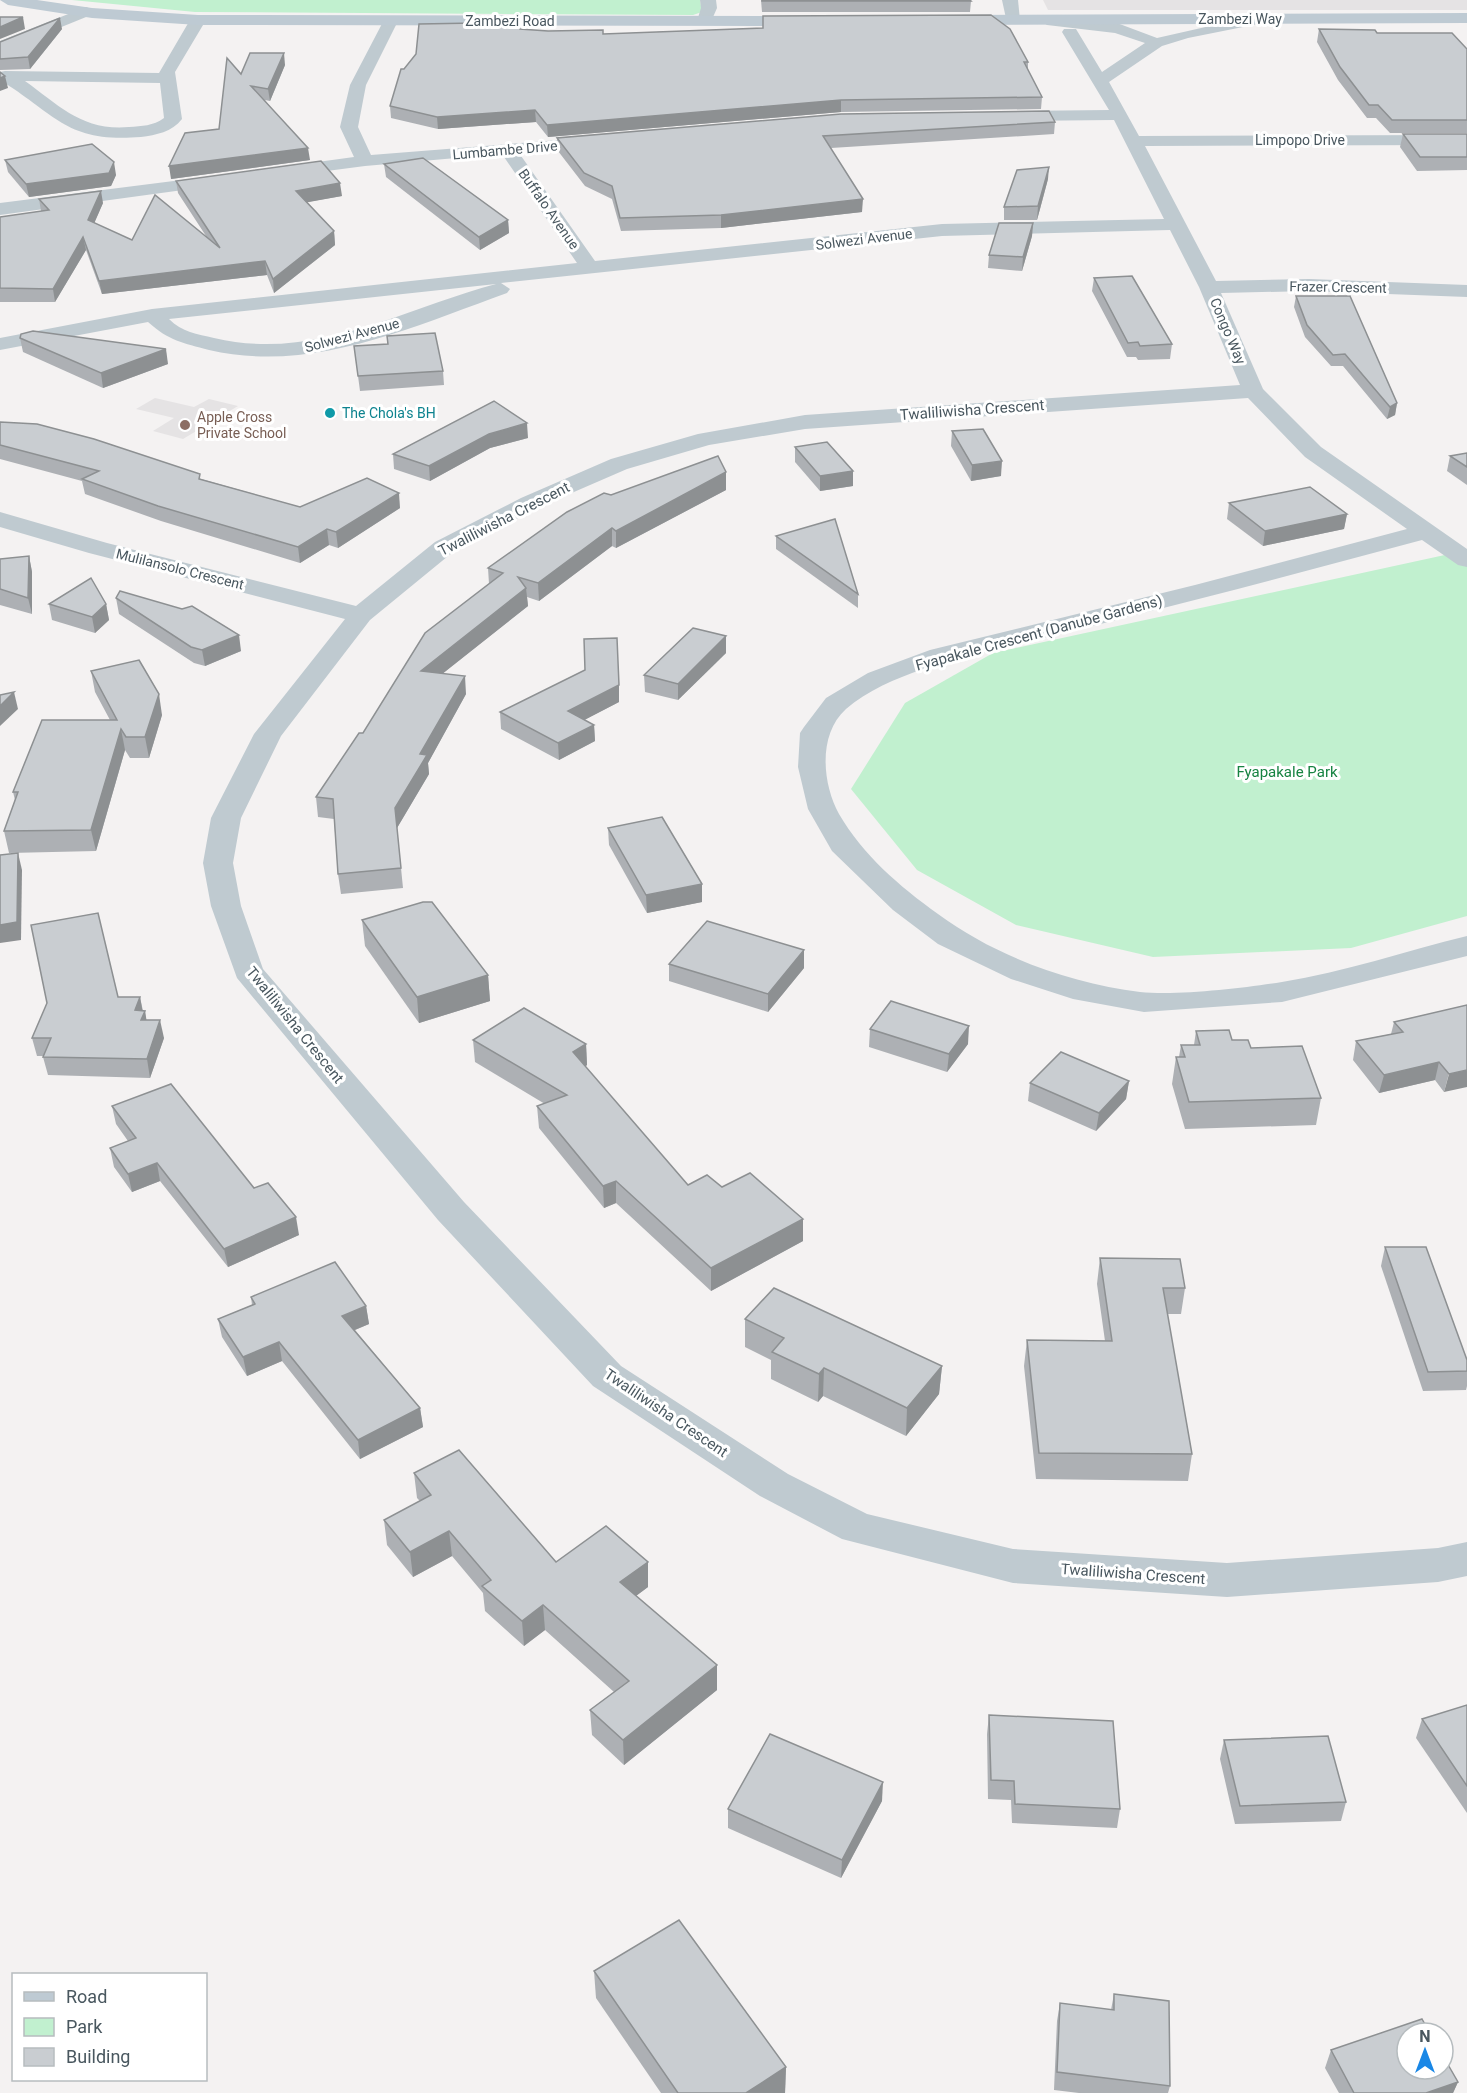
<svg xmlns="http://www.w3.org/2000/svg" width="1467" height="2093" font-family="Roboto,sans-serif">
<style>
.education{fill:#e5e3e4}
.green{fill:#c1f0cf}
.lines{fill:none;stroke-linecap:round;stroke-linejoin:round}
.street{fill:#bfcad0;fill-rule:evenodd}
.secondary{fill:#becad3;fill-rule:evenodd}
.wall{fill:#adb0b4}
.shaded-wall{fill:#8d9092}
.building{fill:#c9cdd1;stroke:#8d9092;stroke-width:1.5}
.culture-dot{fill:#0f9aa8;stroke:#fff;stroke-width:2}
.education-dot{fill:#8d6e63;stroke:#fff;stroke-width:2}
.labels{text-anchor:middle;stroke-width:6;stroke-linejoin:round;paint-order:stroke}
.far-street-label{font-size:14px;fill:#49575f;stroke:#fff}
.far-culture-label{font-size:14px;fill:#0d838f;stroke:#fff;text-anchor:start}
.far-education-label{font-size:14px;fill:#785e54;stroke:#fff;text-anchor:start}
.street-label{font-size:15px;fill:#49575f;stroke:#fff}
.park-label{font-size:15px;fill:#178342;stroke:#fff}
</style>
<rect width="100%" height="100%" fill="#f4f2f2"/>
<!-- education -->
<g class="education">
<polygon points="1043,0 1467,0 1467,10 1048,10"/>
<polygon points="155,398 194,407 209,399 238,406 183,439 153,431 174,418 136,409"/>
</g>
<!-- green -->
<g class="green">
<polygon points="72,0 700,0 702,12 693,15 195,12"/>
<polygon points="1454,553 1467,563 1467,916 1351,948 1153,957 1016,925 917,870 851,789 905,703 993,653"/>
</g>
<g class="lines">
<!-- street -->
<g class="street">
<polygon points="700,0 716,0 717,8 710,24 700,24 697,21 701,8"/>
<polygon points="1002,0 1018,0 1020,20 1017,23 1007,23"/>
<polygon points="86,7 91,9 94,12 91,15 0,52 0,41"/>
<path d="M1263,14L1271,19L1268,22L1188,38L1162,46L1109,82L1139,136L1467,135V145L1145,146L1216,281L1309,279L1467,285V297L1309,291L1221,293L1263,389L1321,447L1467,549V567L1458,565L1422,540C1324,566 1226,593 1127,617C1089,627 1050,637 1011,646C958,659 888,673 846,709C818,734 822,783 839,814C863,855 899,886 938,914C995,956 1069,983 1140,992C1177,996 1245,988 1282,982C1344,972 1406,951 1467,936V956L1282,1002L1144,1012L1073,999L1011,979L938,944L893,910L832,851L808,809L798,767L800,733L804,727L826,698L868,673L930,650L1195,585L1407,529L1305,457L1248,398L805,429L709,445L627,469L537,508L453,552L370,620L281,736L241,818L233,863L241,906L263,969L464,1202L621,1366L788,1474L867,1514L1013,1549L1227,1563L1438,1548L1467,1542V1576L1438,1582L1227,1597L1013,1583L842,1539L760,1496L593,1386L438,1220L237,978L211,906L203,863L211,818L254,734L345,619L89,553L0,527V512L107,543L356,606L435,542L521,498L611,459L698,434L805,415L1240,385L1199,287L1170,230L942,236L501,283L510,289L507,293C412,327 312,374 209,350C183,343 169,341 148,322L0,350V338L152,309L577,263L502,154L365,166L281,177L275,176L272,172L275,168L281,167L354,157L340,127L350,85L385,18L390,16L398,21L366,85L358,127L371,155L609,136L612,140L603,145L519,153L595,261L942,224L1164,219L1114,120L1008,121L999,116L1008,111L1109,110L1062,32L1064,29H1076L1102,72L1145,43L1115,33L1047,25L1039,20L1047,15L1117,23L1157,38ZM496,284C402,309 315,362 214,338C197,334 182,332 169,319Z"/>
<path d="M198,15L206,20L175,72L182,119C172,132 156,135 141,137C66,143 57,115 0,80V72L5,71L159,73L190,20ZM25,81L160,83L164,118C153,126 142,126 129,127C82,131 60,106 25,81Z"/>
<polygon points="221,175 230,180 227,184 0,215 0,203"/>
</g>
<!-- secondary -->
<g class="secondary">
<polygon points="0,0 37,0 92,8 198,15 806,16 814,21 806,26 198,25 92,18 8,5"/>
<polygon points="1467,13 1467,23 954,25 946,20 954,15"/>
</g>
</g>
<!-- wall -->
<g class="wall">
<polygon points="761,0 970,0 971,1 970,12 762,12"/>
<polygon points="763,16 1028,62 1028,70 1042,97 1041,109 841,112 548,137 536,122 438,129 391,118 390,106 404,69 476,23 477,27 603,34 763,28"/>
<polygon points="62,29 30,69 0,70 0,42"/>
<polygon points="1319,29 1377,33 1467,49 1467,133 1390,133 1376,118 1367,118 1338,80 1317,42"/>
<polygon points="285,65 270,101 265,100 310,160 171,179 219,129 241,74"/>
<polygon points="1055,122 1054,134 831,148 862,212 721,228 621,231 612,199 585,186 558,151 557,138"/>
<polygon points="1403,134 1467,134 1467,170 1417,171 1400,147"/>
<polygon points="5,160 116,175 111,186 29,197 8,172"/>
<polygon points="384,164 508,220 509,233 480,250 386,177"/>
<polygon points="1048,179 1037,220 1004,220 1004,207"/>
<polygon points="176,181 342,196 307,202 334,231 335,245 274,293 267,275 102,294 86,250 55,302 0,302 0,217 41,211 39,199 103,203 94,223 132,240 206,236 178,193"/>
<polygon points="1033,223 1032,236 1022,271 988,268 989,255"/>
<polygon points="1094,278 1172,344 1170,359 1138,360 1136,357 1127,357 1092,291"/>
<polygon points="1296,296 1397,403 1395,415 1387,419 1343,366 1331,366 1305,337 1294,307"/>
<polygon points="387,336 443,371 444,385 360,391 354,346 387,344"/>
<polygon points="20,338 168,364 103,388 23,352"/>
<polygon points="0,422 300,507 400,508 338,548 329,545 300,563 161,521 85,494 82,481 0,459"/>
<polygon points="952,431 1001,476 971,481 951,446"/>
<polygon points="528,438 490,448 430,481 394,469 393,454"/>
<polygon points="795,447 853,471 853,486 820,491 795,462"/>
<polygon points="1467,453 1467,485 1447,471 1450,456"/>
<polygon points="726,472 726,490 616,548 612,546 539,601 527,597 528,606 443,673 466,694 428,763 429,774 397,828 403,888 341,894 338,874 334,819 318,817 316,797 363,733 489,584 488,568 611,495"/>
<polygon points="1229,503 1347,514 1344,529 1263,546 1227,519"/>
<polygon points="776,536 858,594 858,608 776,549"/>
<polygon points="29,556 32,572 32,614 0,605 0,559"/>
<polygon points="116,598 182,609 241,651 205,666 194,663 119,614"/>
<polygon points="49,604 106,604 109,620 95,633 52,620"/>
<polygon points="726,636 726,653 678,700 645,692 644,675"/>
<polygon points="91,671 162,715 149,758 130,758 125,750 96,851 9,853 4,831 15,800 13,792 110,720 95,692"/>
<polygon points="619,702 584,720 594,725 595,741 559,760 501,729 500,712"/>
<polygon points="608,828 702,902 647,913 609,845"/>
<polygon points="362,920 488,975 490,1001 419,1023 365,946"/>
<polygon points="804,950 804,968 768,1012 669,981 669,964"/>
<polygon points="118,997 140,997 143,1011 145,1011 146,1020 164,1038 150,1078 48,1075 43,1057 44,1056 37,1056 32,1038"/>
<polygon points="1467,1005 1444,1092 1435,1080 1379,1093 1353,1060 1356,1041 1391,1034 1394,1022"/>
<polygon points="870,1029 968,1044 947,1072 869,1047"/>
<polygon points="1196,1031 1232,1040 1251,1048 1321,1098 1316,1125 1185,1129 1172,1084 1176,1057 1179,1057 1181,1045 1194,1045"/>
<polygon points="473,1040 586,1044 587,1065 585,1067 688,1185 722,1187 803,1241 711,1291 616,1203 604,1208 539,1128 537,1106 545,1104 475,1062"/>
<polygon points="1129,1081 1126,1099 1096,1131 1028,1101 1030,1083"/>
<polygon points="112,1106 254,1188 299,1235 228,1267 160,1181 132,1192 114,1167 110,1148 128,1141 116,1124"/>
<polygon points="1385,1247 1467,1360 1467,1386 1466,1390 1423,1391 1381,1266"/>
<polygon points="1100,1258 1185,1288 1181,1314 1167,1314 1192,1454 1188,1481 1036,1479 1024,1366 1027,1340 1105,1341 1097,1284"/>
<polygon points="251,1297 366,1306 369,1324 355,1330 420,1408 423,1427 360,1459 282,1361 247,1376 222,1337 218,1319 252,1305"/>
<polygon points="745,1319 942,1366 939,1394 906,1436 823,1396 818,1402 771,1379 771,1360 745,1347"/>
<polygon points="414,1473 556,1562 648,1562 648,1587 636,1596 717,1690 624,1765 592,1735 590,1710 614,1692 545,1630 524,1646 485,1611 483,1593 452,1556 413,1577 387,1545 384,1520 420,1501 417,1498"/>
<polygon points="1467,1705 1467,1813 1416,1738 1422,1719"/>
<polygon points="989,1715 1120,1809 1117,1828 1012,1823 1011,1800 988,1799 987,1734"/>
<polygon points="1224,1740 1346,1802 1341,1821 1235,1824 1220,1759"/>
<polygon points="882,1801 841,1878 728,1828 728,1809"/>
<polygon points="594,1971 786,2067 785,2093 661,2093 596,1998"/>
<polygon points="1114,1994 1170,2086 1168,2093 1079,2093 1054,2090 1057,2021 1060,2003 1111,2010"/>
<polygon points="1331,2050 1458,2082 1453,2093 1339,2093 1325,2068"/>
</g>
<!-- shaded-wall -->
<g class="shaded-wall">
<polygon points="23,17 25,29 0,39 0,27"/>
<polygon points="60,18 62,29 30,69 28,57"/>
<polygon points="284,53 285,65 270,101 268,89"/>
<polygon points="5,76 8,88 0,91 0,78"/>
<polygon points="841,100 841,112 548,137 547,125"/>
<polygon points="535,110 536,122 438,129 437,117"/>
<polygon points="308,148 310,160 171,179 169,166"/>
<polygon points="114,162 116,175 111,186 29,197 26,184"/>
<polygon points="1049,167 1048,179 1037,220 1038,206"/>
<polygon points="340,183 342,196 298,204 296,191"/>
<polygon points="101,191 103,203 90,233 88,220"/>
<polygon points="863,199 862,212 721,228 721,215"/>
<polygon points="508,220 509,233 480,250 479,237"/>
<polygon points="1033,223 1032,236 1022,271 1023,257"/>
<polygon points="334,231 335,245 274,293 273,279"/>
<polygon points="83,237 86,250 55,302 53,289"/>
<polygon points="265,261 267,275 102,294 99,281"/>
<polygon points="166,349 168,364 103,388 101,373"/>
<polygon points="1397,403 1395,415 1387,419 1390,407"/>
<polygon points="527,423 528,438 490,448 430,481 429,466 489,434"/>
<polygon points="1002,461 1001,476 971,481 972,465"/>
<polygon points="853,471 853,486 820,491 820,476"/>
<polygon points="726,472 726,490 616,548 616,531"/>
<polygon points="399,493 400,508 338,548 336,532"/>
<polygon points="1347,514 1344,529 1263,546 1265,531"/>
<polygon points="612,528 612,546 539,601 538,583"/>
<polygon points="327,529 329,545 300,563 298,547"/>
<polygon points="29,556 32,572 32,614 28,598"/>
<polygon points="526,588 528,606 422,690 421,671"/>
<polygon points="106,604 109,620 95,633 92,617"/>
<polygon points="239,635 241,651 205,666 202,650"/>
<polygon points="726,636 726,653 678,700 678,684"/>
<polygon points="465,676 466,694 428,763 429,774 397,828 403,888 395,808 420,754"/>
<polygon points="619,685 619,702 569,728 568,711"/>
<polygon points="14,692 18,709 0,726 0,706"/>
<polygon points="159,694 162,715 149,758 145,737"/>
<polygon points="594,725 595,741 559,760 558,743"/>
<polygon points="121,729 125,750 96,851 91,830"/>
<polygon points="18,853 22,870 21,940 0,943 0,925"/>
<polygon points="702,884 702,902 647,913 646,895"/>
<polygon points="804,950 804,968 768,1012 768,994"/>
<polygon points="488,975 490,1001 419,1023 417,997"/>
<polygon points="140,997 143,1014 145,1011 148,1029 135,1010"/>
<polygon points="160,1020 164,1038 150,1078 147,1059"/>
<polygon points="969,1026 968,1044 947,1072 949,1054"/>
<polygon points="586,1044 587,1065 574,1074 573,1052"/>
<polygon points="1439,1062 1435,1080 1379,1093 1384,1075"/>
<polygon points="1467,1070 1467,1087 1444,1092 1449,1074"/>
<polygon points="1129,1081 1126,1099 1096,1131 1099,1113"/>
<polygon points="157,1163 160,1181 132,1192 128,1174"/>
<polygon points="616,1181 616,1203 604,1208 603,1186"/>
<polygon points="296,1217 299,1235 228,1267 224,1249"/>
<polygon points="803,1219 803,1241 711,1291 711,1268"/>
<polygon points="366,1306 369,1324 345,1334 342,1316"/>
<polygon points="279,1342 282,1361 247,1376 243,1357"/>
<polygon points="942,1366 939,1394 906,1436 907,1408"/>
<polygon points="824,1368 823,1396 818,1402 819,1374"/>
<polygon points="420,1408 423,1427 360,1459 358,1440"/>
<polygon points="449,1531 452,1556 413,1577 410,1552"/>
<polygon points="648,1562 648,1587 621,1607 620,1582"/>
<polygon points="543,1605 545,1630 524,1646 522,1621"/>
<polygon points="717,1665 717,1690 624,1765 623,1740"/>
<polygon points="883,1782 882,1801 841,1878 842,1860"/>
<polygon points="786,2067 785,2093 746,2093"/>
<polygon points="1458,2082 1453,2093 1426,2093"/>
</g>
<!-- building -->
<g class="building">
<polygon points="762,0 970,0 971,1 762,1"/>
<polygon points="991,15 1010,29 1028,62 1024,62 1042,97 841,100 547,125 535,110 437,117 390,106 401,69 404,69 416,54 419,24 476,23 476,27 520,27 520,29 548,31 603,30 603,34 763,28 763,16"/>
<polygon points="0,17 23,17 0,27"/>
<polygon points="60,18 28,57 0,59 0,42"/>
<polygon points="1319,29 1375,30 1377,33 1452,33 1467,49 1467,120 1392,120 1378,105 1369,105 1340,67"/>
<polygon points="250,53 284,53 268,89 251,86 308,148 169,166 185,133 219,129 227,58 241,74"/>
<polygon points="0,72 5,76 0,78"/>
<polygon points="1049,111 1055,122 823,136 863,199 721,215 620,218 612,186 584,173 557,138 841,114"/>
<polygon points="1403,134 1467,134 1467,157 1420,157"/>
<polygon points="92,144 114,162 109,173 26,184 5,160"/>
<polygon points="423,158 508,220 479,237 384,164"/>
<polygon points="321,161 340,183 296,191 334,231 273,279 265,261 99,281 83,237 53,289 0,288 0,217 49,210 39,199 101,191 88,220 132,240 155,195 220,248 176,181"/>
<polygon points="1049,167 1038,206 1004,207 1017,170"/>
<polygon points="999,223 1033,223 1023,257 989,255"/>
<polygon points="1132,276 1172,344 1140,346 1138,342 1128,343 1094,278"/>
<polygon points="1296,296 1350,296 1397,403 1390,407 1345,354 1333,355 1307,325"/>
<polygon points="33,331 166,349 101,373 20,338 21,334"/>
<polygon points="435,333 443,371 358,376 354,346 388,344 387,336"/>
<polygon points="494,401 527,423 489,434 429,466 393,454"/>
<polygon points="0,422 37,424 94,439 200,474 199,479 300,507 367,478 399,493 336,532 327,529 298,547 158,506 82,479 99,471 0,445"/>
<polygon points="983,429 1002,461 972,465 952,431"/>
<polygon points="827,442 853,471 820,476 795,447"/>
<polygon points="1467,453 1467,467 1450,456"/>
<polygon points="718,456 726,472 616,531 612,528 538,583 518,577 526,588 421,671 465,676 420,754 427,755 395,808 401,868 338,874 333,799 316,797 359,733 363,733 425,633 503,573 488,568 567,512 604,493 611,495"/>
<polygon points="1310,487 1347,514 1265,531 1229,503"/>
<polygon points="835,519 858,594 776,536"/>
<polygon points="29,556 28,598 0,589 0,559"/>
<polygon points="91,578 106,604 92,617 49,604"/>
<polygon points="120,591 182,609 192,606 239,635 202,650 191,647 116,598"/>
<polygon points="693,628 726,636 678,684 644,675"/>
<polygon points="617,638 619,685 568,711 594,725 558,743 500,712 585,670 584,639"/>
<polygon points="139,660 159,694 145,737 126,737 121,729 91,830 4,831 18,792 13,792 42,720 117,720 91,671"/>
<polygon points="14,692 0,706 0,695"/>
<polygon points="662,817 702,884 646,895 608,828"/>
<polygon points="18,853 17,922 0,925 0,855"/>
<polygon points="423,902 432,902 488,975 417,997 362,920"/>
<polygon points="98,913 118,997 140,997 135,1010 145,1011 141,1020 160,1020 147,1059 43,1057 51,1038 32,1038 47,1003 31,925"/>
<polygon points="707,921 804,950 768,994 669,964"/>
<polygon points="891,1001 969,1026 949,1054 870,1029"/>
<polygon points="1467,1005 1467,1070 1449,1074 1439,1062 1384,1075 1356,1041 1403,1032 1394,1022"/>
<polygon points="524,1008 586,1044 573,1052 688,1185 707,1175 722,1187 750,1173 803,1219 711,1268 616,1181 603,1186 537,1106 567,1095 473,1040"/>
<polygon points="1229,1030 1232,1040 1248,1040 1251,1048 1302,1046 1321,1098 1189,1102 1176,1057 1185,1057 1181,1045 1200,1045 1196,1031"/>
<polygon points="1061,1052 1129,1081 1099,1113 1030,1083"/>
<polygon points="171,1084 254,1188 268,1183 296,1217 224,1249 157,1163 128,1174 110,1148 136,1138 112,1106"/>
<polygon points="1385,1247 1426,1247 1467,1360 1467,1371 1428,1372"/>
<polygon points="1100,1258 1180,1259 1185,1288 1163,1288 1192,1454 1039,1453 1027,1340 1112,1341"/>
<polygon points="335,1262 366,1306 342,1316 420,1408 358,1440 279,1342 243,1357 218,1319 255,1304 251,1297"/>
<polygon points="774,1288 942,1366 907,1408 824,1368 819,1374 772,1352 784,1338 745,1319"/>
<polygon points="459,1450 556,1562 606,1526 648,1562 620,1582 717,1665 623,1740 590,1710 629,1681 543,1605 522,1621 482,1586 491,1580 449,1531 410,1552 384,1520 431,1495 414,1473"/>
<polygon points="1467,1705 1467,1786 1422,1719"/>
<polygon points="989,1715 1113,1721 1120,1809 1015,1804 1014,1781 991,1780"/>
<polygon points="770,1734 883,1782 842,1860 728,1809"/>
<polygon points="1328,1736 1346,1802 1240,1806 1224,1740"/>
<polygon points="679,1920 786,2067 746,2093 678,2093 594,1971"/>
<polygon points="1114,1994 1169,2001 1170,2086 1057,2072 1060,2003 1114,2010"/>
<polygon points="1422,2019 1430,2033 1407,2033 1407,2069 1443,2069 1443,2056 1458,2082 1426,2093 1354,2093 1331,2050"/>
</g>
<!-- markers -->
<circle class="culture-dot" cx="330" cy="413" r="6"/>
<circle class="education-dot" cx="185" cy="425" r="6"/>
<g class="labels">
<!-- far-street labels -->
<g class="far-street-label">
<text x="1240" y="24">Zambezi Way</text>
<text x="510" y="26">Zambezi Road</text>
<text x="1300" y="145">Limpopo Drive</text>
<text transform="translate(505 150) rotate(-5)" y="5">Lumbambe Drive</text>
<text transform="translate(549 209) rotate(55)" y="5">Buffalo Avenue</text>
<text transform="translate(864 239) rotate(-7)" y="5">Solwezi Avenue</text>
<text transform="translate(1338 287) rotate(1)" y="5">Frazer Crescent</text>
<text transform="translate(1228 331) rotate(67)" y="5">Congo Way</text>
<text transform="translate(352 335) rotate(-15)" y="5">Solwezi Avenue</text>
<text transform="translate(180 569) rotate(14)" y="5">Mulilansolo Crescent</text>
</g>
<!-- far-culture labels -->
<g class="far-culture-label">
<text x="342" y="418">The Chola's BH</text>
</g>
<!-- far-education labels -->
<g class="far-education-label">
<text x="197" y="422">Apple Cross<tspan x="197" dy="16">Private School</tspan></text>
</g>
<!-- street labels -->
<g class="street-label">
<text transform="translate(972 410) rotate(-4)" y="5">Twaliliwisha Crescent</text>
<text transform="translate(504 519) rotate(-27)" y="5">Twaliliwisha Crescent</text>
<text transform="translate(1039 633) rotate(-15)" y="5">Fyapakale Crescent (Danube Gardens)</text>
<text transform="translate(295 1025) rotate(51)" y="5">Twaliliwisha Crescent</text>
<text transform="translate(666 1413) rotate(34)" y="5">Twaliliwisha Crescent</text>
<text transform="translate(1133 1574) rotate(4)" y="5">Twaliliwisha Crescent</text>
</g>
<!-- park labels -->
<g class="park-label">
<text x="1287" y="777">Fyapakale Park</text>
</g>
</g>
<!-- legend -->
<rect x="12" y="1973" width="195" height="108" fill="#ffffff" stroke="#b6bcbf" stroke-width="1.5"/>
<rect x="24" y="1992" width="30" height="9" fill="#becad3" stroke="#b6bcbf" stroke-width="1.5"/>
<text x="66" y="2003" font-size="18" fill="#49575f">Road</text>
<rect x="24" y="2018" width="30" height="18" fill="#c1f0cf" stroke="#b6bcbf" stroke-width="1.5"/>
<text x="66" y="2033" font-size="18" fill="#49575f">Park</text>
<rect x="24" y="2048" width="30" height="18" fill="#c9cdd1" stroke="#b6bcbf" stroke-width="1.5"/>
<text x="66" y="2063" font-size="18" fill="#49575f">Building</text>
<!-- north arrow -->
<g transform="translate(1425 2051)"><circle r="28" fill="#ffffff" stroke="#b6bcbf" stroke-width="1.5"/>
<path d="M0-4.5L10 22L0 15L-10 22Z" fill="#1987e6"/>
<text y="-9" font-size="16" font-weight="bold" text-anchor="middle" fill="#49575f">N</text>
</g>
</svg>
